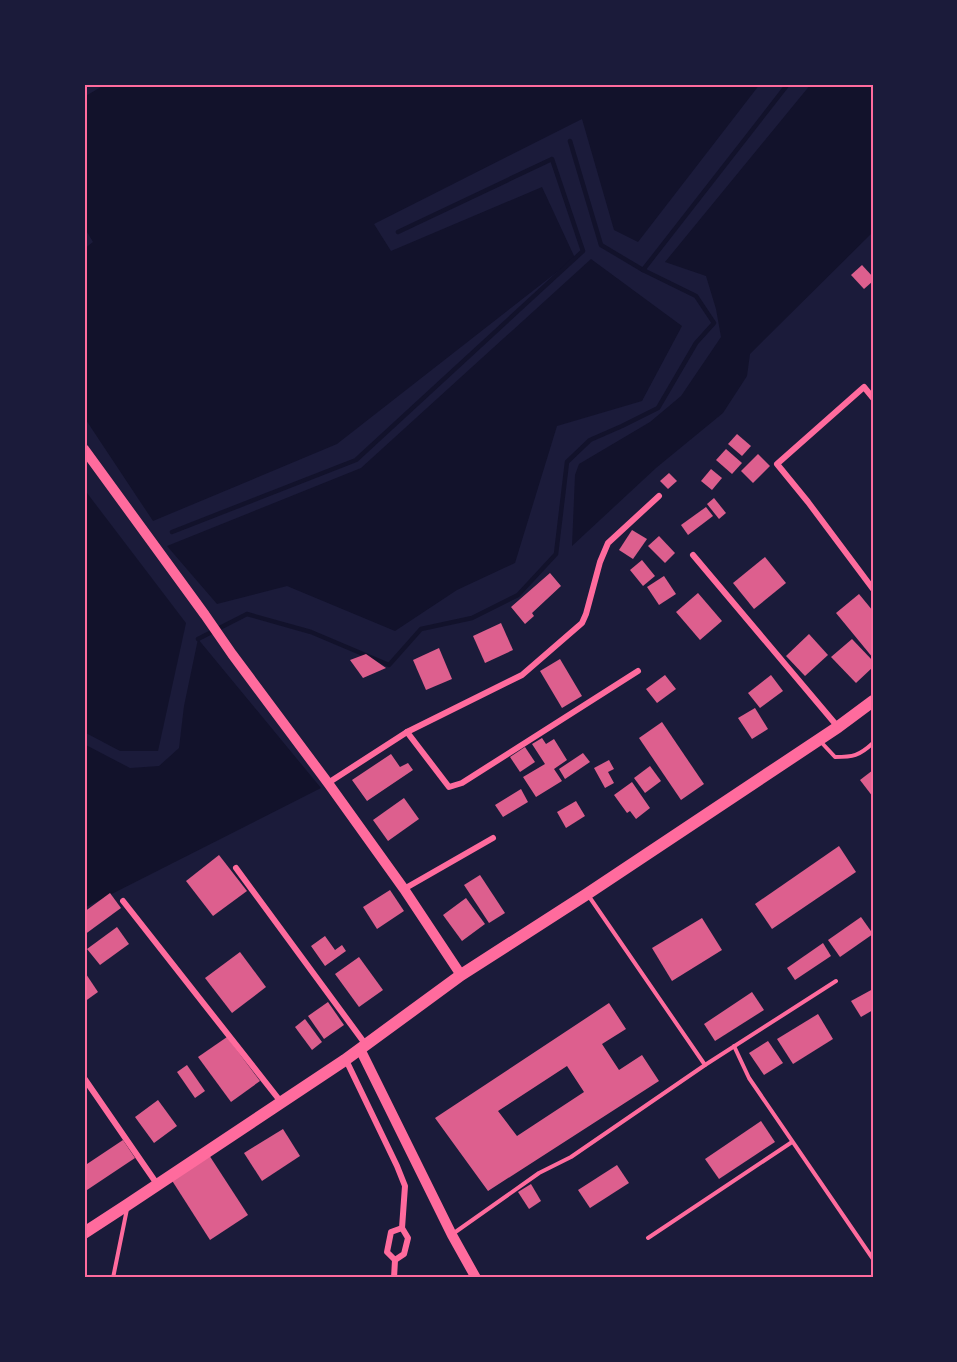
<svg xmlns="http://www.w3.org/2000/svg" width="957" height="1362" font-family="'Fira Sans',sans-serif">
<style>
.water{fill:#12122b}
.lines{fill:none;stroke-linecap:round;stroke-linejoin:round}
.stream{stroke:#12122b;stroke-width:4.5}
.building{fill:#dd5f8e;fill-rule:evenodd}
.service{stroke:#ff6b9d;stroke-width:4}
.minor{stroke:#ff6b9d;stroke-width:6}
.tertiary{stroke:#ff6b9d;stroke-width:10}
.secondary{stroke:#ff6b9d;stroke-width:10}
.primary{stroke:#ff6b9d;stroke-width:12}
.neatline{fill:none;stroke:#ff6b9d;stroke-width:2}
</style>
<rect width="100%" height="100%" fill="#1b1b3a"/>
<!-- water -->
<g class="water">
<polygon points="106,84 760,84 638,242 614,230 582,119 374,224 391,251 542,187 575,258 337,444 153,521 84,417 84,249 93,242 84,227 84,97"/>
<polygon points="811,84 873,84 873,232 750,354 747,376 723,413 656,468 572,546 575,475 579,464 650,422 681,396 721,337 716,309 706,276 665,262"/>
<polygon points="591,259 682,326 642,401 557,426 515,563 457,590 395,631 287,586 217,604 167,546 361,468"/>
<polygon points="84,489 186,623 158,751 120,751 84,732"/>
<polygon points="198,639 321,788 84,908 84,744 130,768 159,766 179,748 184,706"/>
</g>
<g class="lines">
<!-- stream -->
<g class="stream">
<polyline points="570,141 601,245 643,270"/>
<polyline points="172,532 356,460 583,251 552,159 398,232"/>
<polyline points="198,639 247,614 311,632 389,665 421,629 472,618 518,595 556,554 567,462 590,440 622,426 658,408 696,343 714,323 696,296 643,270 788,84"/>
</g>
</g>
<!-- building -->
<g class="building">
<polygon points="862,265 873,277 873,281 864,289 851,275"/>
<polygon points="737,434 751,446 742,456 728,444"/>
<polygon points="726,449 742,463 732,474 716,460"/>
<polygon points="758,454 770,466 753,483 741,471"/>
<polygon points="711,469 722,478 712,490 701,481"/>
<polygon points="669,473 677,481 668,489 660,481"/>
<polygon points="714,498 726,513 719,519 707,504"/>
<polygon points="706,507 713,516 688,535 681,525"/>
<polygon points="632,530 647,539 633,559 619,550"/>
<polygon points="659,536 675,553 665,563 648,546"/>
<polygon points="765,557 786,583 754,609 733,583"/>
<polygon points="642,560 655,576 643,586 630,570"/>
<polygon points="550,573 561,586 532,613 534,616 525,624 511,607"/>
<polygon points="664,576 676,594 659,605 647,587"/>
<polygon points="698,593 722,621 700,640 676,612"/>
<polygon points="859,594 873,611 873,658 836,613"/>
<polygon points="501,623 513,650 485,663 473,636"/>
<polygon points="809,634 828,655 805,676 786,656"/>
<polygon points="852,639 873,661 873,667 856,683 831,657"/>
<polygon points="439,648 452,679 426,690 413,660"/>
<polygon points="366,654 386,668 363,678 350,660"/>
<polygon points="560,659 582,696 562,708 540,671"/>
<polygon points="665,675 676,689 657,703 646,689"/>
<polygon points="771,675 783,691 760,708 748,693"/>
<polygon points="755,708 768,729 752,739 738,718"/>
<polygon points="662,722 704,784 681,800 639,738"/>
<polygon points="542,738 546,744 554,739 567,760 554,769 562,781 536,797 523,777 545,764 532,744"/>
<polygon points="525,747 535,762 520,772 510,757"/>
<polygon points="583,753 590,762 565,779 559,769"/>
<polygon points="391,754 400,767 408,763 413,770 367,801 352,780"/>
<polygon points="609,760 614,769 608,772 614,783 605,788 594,768"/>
<polygon points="650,766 661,781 645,793 634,778"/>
<polygon points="873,770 873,797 860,780"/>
<polygon points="632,782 650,808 636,819 630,811 627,813 614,795"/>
<polygon points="521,789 528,802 503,817 495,805"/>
<polygon points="404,798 419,819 388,841 373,820"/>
<polygon points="576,801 585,816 566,828 557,812"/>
<polygon points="839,846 856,872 772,929 755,904"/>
<polygon points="219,855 247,891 213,916 186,881"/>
<polygon points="480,875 505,913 489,923 464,885"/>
<polygon points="390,890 404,911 377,929 363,907"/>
<polygon points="110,893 121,908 84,935 84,912"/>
<polygon points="466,898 485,924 462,941 443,915"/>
<polygon points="861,917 873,934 840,957 828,940"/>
<polygon points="702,918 722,950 672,981 652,948"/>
<polygon points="117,927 129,944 100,965 87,949"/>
<polygon points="325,936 335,950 342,945 346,951 325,966 311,946"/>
<polygon points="823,943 831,956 795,980 787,968"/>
<polygon points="240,952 266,987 232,1013 205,978"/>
<polygon points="359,957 383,990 359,1007 335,974"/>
<polygon points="84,971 98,992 84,1002"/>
<polygon points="873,989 873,1010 861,1017 851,1001"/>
<polygon points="752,992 764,1010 715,1041 704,1024"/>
<polygon points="328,1002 344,1025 324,1039 308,1016"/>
<path d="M609,1003L626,1029L602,1044L619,1070L642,1055L659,1081L488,1191L435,1118ZM567,1066L584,1092L517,1136L498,1111Z"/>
<polygon points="818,1014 833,1039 793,1064 777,1039"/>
<polygon points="305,1019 322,1042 312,1050 295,1027"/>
<polygon points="227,1037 260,1081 231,1102 198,1057"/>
<polygon points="768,1041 783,1063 764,1075 749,1053"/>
<polygon points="187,1065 205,1091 195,1098 177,1072"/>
<polygon points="158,1100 177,1126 154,1143 135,1117"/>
<polygon points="761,1121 775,1142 719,1179 705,1159"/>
<polygon points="283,1129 300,1156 262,1181 244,1153"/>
<polygon points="123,1140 135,1158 84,1192 84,1166"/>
<polygon points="209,1155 248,1215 210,1240 171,1179"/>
<polygon points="617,1165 629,1183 590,1208 578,1190"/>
<polygon points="531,1184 541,1201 529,1209 518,1192"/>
</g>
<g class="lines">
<!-- service -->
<g class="service">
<path d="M821,742L835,757C853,757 859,756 873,743"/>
<polyline points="588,895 705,1065"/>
<polyline points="734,1046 749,1078 873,1259"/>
<polyline points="454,1233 539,1173 571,1157 705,1065 836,981"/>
<polyline points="648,1238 792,1142"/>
<polyline points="113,1278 127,1209"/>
</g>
<!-- minor -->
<g class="minor">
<polyline points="873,398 864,387 777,464 808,502 873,589"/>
<polyline points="693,555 838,727"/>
<polyline points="407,732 449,787 462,783 638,671"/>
<polyline points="328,783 407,732 522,675 582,623 586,614 600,562 608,543 659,496"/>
<polyline points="236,868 366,1045"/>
<polyline points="404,889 493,838"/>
<polyline points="123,901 281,1102"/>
<polyline points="346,1060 397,1166 405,1186 402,1228 408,1238 404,1254 395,1260 387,1252 391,1232 402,1228"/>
<polyline points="84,1078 157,1184"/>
<polyline points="394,1278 395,1260"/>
</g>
<!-- tertiary -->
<polyline class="tertiary" points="360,1049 452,1235 476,1278"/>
<!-- secondary -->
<polyline class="secondary" points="84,449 205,615 232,654 328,783 404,889 461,975"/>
<!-- primary -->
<polyline class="primary" points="84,1233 127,1205 345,1060 461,975 587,894 838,727 873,701"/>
</g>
<!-- border -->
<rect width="957" height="1362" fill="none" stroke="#1b1b3a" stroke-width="171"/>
<rect x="86" y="86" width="786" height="1190" class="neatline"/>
</svg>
